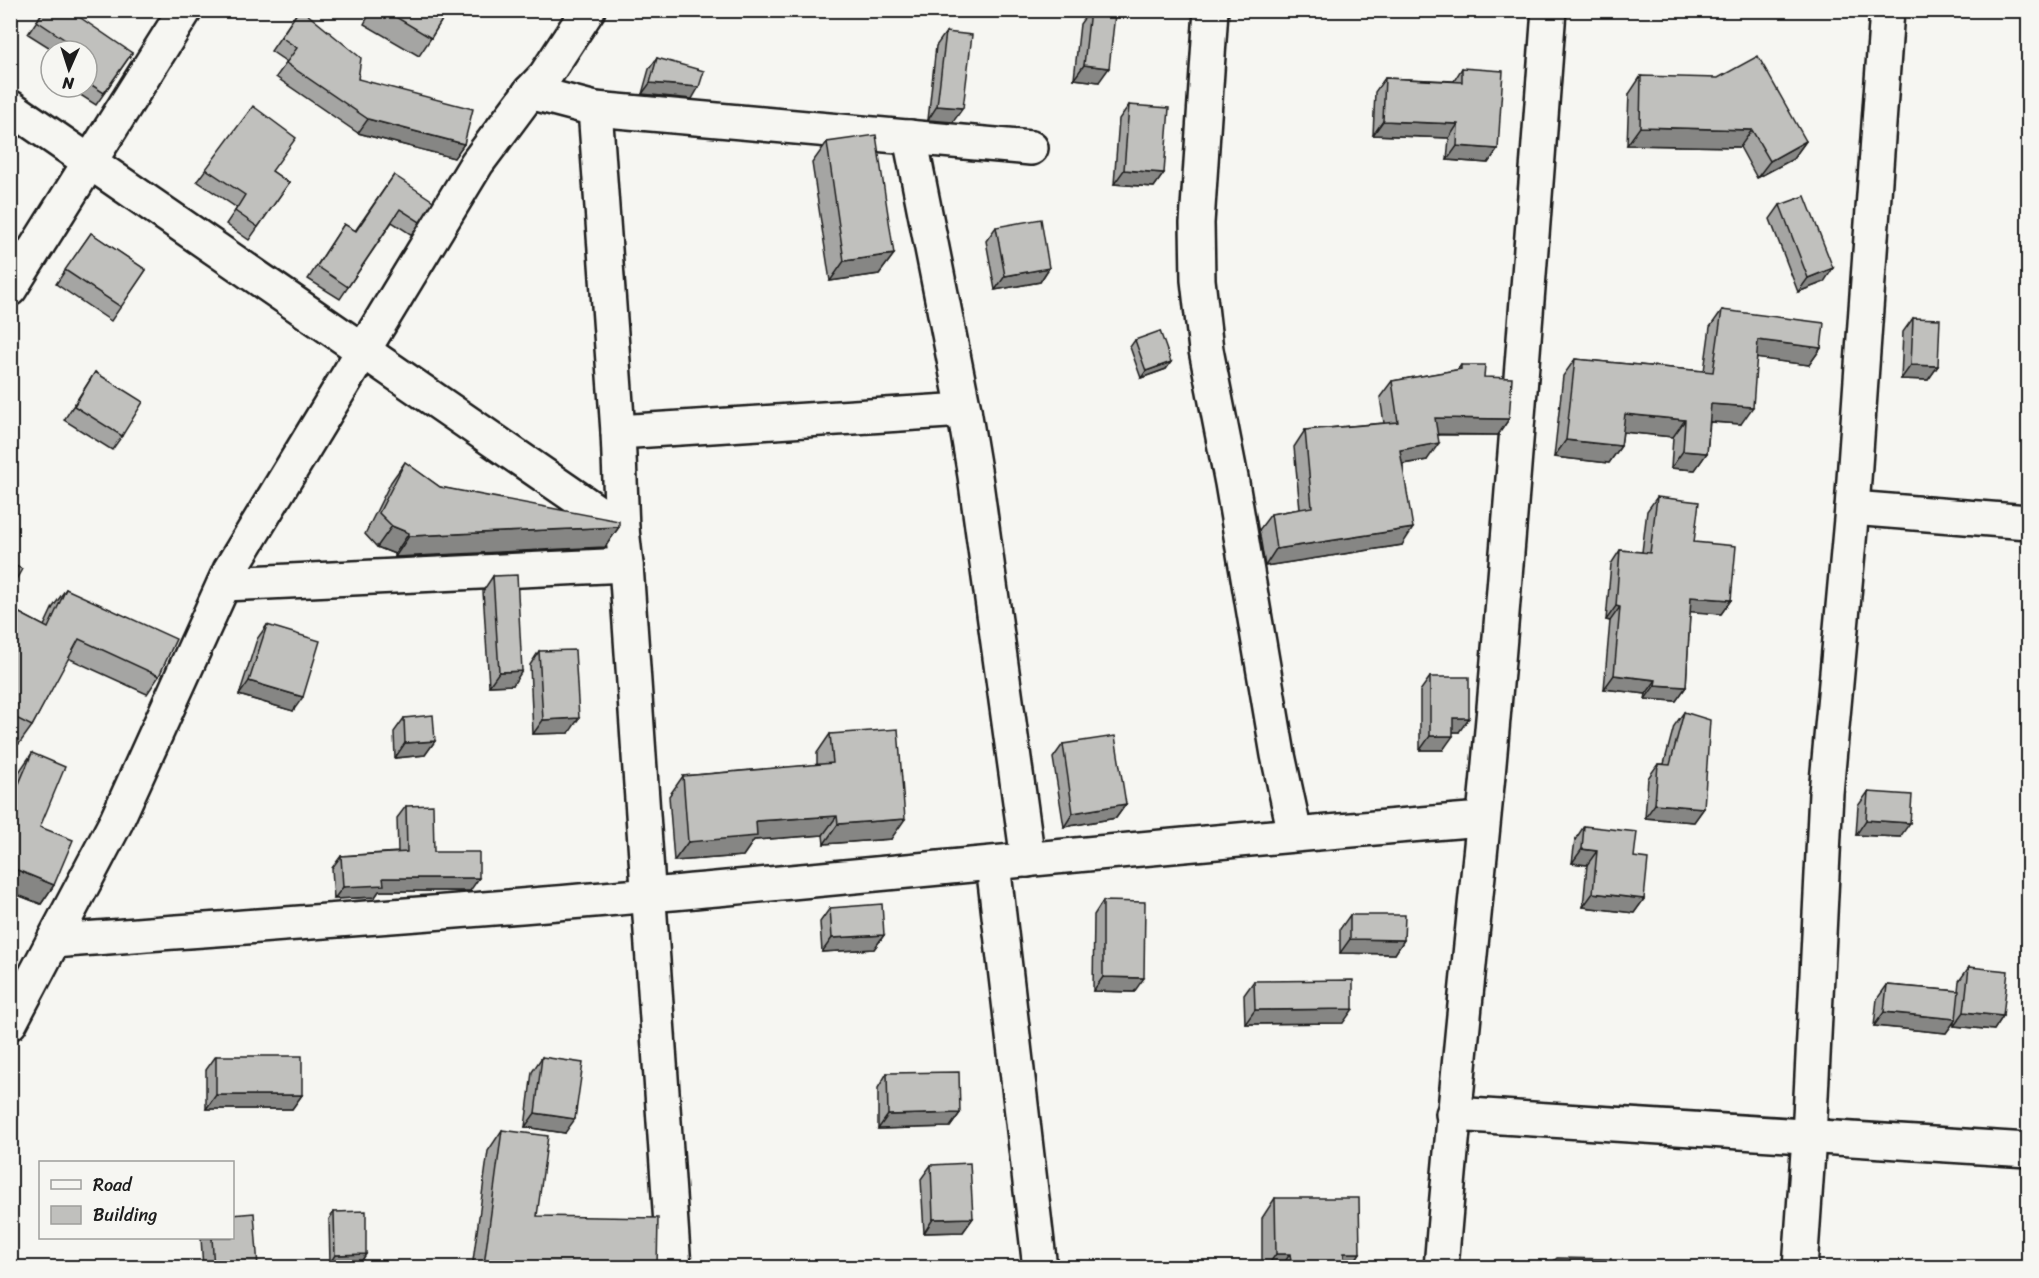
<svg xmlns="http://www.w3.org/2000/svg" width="2039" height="1278" font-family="Sriracha,sans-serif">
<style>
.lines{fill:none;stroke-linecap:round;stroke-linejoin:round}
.minor-casing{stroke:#1c1c1c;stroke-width:38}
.minor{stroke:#f6f6f2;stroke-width:33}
.wall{fill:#a5a5a3;stroke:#1c1c1c;stroke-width:1.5}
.shaded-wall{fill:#868684;stroke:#1c1c1c;stroke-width:1.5}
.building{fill:#c0c0bd;stroke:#1c1c1c;stroke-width:1.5}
</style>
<rect width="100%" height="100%" fill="#f6f6f2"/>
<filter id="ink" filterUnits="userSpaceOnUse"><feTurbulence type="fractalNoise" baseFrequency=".0167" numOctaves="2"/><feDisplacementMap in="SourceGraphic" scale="12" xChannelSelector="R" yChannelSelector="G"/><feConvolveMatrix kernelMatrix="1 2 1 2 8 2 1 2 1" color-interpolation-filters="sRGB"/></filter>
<g filter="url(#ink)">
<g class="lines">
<!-- minor casing -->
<g class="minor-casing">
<g id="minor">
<polyline points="1211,10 1197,223 1198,280 1206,350 1232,483 1278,755 1295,834"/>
<polyline points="530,92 595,109 1031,148"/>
<polyline points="10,107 622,529"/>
<polyline points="595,109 618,432 622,529 626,565 674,1268"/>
<polyline points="910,137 964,410 975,476 1028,860"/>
<polyline points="10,289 185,10"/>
<polyline points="618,432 964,410"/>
<polyline points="1852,508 2028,522"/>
<polyline points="224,584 626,565"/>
<polyline points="993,864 1040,1268"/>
<path d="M54,941C253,926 452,913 650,895C928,870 1205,841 1483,819"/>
<polyline points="10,1023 116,822 230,570 477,163 530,92 545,76 588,10"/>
<polyline points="1453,1114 2028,1150"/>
<path d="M1441,1268C1454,1103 1472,939 1488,775C1511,521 1530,265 1549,10"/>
<polyline points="1800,1268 1809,1137 1826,793 1852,508 1887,10"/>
</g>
</g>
<!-- minor -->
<use href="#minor" class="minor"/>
</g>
<!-- wall -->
<g class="wall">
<polygon points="44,10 132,53 96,105 68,87 87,87 87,51 55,51 28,34"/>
<polygon points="299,10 358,79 464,144 454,158 358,133 276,77 287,62 271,51"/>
<polygon points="372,10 448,10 431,38 419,56 364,24"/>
<polygon points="1090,10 1099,82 1074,79 1080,24"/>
<polygon points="946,32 953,122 928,120 936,46"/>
<polygon points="657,58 692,99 642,94 649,69"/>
<polygon points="1462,68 1498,149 1488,163 1447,160 1449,138 1373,135 1375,92 1385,78 1454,81"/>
<polygon points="1641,76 1806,141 1793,159 1757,178 1740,147 1627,145 1629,94"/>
<polygon points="1129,105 1164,173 1154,187 1114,184 1119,119"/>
<polygon points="827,142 894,254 879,274 830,281 812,163"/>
<polygon points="206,169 272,171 289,183 249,240 226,224 237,208 197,181"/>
<polygon points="394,175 420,222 412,235 392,222 340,299 308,279 344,224 355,231"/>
<polygon points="1780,205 1824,282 1798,292 1770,219"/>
<polygon points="996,227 1049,268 1040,282 995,290 986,241"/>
<polygon points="91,233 146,270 111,321 56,284"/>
<polygon points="1722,310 1821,348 1809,365 1757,358 1741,424 1710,422 1707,453 1695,470 1671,468 1673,437 1623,432 1621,446 1609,463 1554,457 1563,376 1575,359 1704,371 1710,327"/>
<polygon points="1913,318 1938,366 1928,380 1901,379 1903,332"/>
<polygon points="1135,340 1171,362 1166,369 1141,378 1130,347"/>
<polygon points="1461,365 1484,377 1509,419 1498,435 1437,435 1427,460 1403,464 1402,545 1265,566 1259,530 1271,514 1300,509 1294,447 1305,430 1384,423 1380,397 1392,381 1457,370"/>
<polygon points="95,372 122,436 112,450 64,420"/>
<polygon points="405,462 440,487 619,527 605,547 395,557 395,554 377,547 365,534 391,482"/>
<polygon points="1657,497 1694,542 1731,600 1721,614 1690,611 1686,687 1676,701 1645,699 1646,694 1604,689 1610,621 1606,620 1611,564 1620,550 1642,552 1647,511"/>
<polygon points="493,576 513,685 489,686 483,591"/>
<polygon points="66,589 159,676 147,694 68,658 32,726 19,744 10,739 10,608 44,626 53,607"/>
<polygon points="267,625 293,711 239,695 257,639"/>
<polygon points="539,651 569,733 533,734 530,665"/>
<polygon points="1430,677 1459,732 1453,732 1443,750 1420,750 1420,691"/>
<polygon points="1684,712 1704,808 1694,822 1645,818 1648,778 1658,764 1664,764 1674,726"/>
<polygon points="404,718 435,741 425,755 395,758 394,732"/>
<polygon points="830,734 891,839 824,844 823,835 754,840 743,856 674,861 669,796 683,776 817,765 817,753"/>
<polygon points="1063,744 1126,804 1116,818 1064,827 1053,758"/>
<polygon points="32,753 40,827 54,885 41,904 10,892 10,792 19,772"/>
<polygon points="1868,792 1900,837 1856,835 1858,806"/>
<polygon points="406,806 434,852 470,891 379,891 375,897 334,899 332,868 341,856 398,852 397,818"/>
<polygon points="1584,826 1634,857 1644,899 1634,913 1583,907 1587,865 1572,863 1575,840"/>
<polygon points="1103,901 1134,992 1093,991 1094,915"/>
<polygon points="830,908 884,935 874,949 822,952 820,922"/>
<polygon points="1350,915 1404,940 1395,954 1340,953 1340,929"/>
<polygon points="1969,967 2003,1016 1994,1030 1954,1026 1954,1022 1946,1033 1874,1026 1877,999 1887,985 1958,991 1959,981"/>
<polygon points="1254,981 1343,1023 1245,1024 1244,995"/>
<polygon points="216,1056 302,1095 292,1109 206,1109 206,1070"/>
<polygon points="542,1057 565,1133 525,1127 532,1072"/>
<polygon points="887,1073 960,1113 950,1127 878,1129 878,1088"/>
<polygon points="502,1130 537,1216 657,1268 472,1268 488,1151"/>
<polygon points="931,1165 973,1218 963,1232 924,1233 921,1179"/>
<polygon points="1275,1198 1360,1253 1350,1268 1262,1268 1262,1218"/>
<polygon points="334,1212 366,1254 361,1262 330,1263 329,1219"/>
<polygon points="201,1238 232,1238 258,1267 203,1268"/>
</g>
<!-- shaded-wall -->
<g class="shaded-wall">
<polygon points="1152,10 1196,10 1192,16"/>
<polygon points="1084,65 1109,68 1099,82 1074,79"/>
<polygon points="650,83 699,87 692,99 642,94"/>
<polygon points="937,106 963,108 953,122 928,120"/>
<polygon points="368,119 464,144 454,158 358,133"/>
<polygon points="1383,121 1458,124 1449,138 1373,135"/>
<polygon points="1640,127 1752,130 1740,147 1627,145"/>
<polygon points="1806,141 1793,159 1757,178 1770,161"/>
<polygon points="1457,146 1498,149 1488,163 1447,160"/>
<polygon points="1124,170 1164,173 1154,187 1114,184"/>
<polygon points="894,254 879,274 830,281 844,261"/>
<polygon points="1049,268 1040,282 995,290 1005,276"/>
<polygon points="1833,268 1824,282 1798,292 1808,278"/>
<polygon points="1758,340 1821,348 1809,365 1746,357"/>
<polygon points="1171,362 1166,369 1141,378 1146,371"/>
<polygon points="1911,365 1938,366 1928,380 1901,379"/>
<polygon points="1711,404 1753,407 1741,424 1699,421"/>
<polygon points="1625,414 1685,420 1673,437 1613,431"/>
<polygon points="1435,418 1509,419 1498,435 1423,434"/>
<polygon points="1566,440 1621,446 1609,463 1554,457"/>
<polygon points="1439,443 1427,460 1389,466 1400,450"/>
<polygon points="1683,451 1707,453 1695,470 1671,468"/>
<polygon points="392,526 409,533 395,554 377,547"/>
<polygon points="619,527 605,547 395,557 409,536"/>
<polygon points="1413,528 1402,545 1265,566 1276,549"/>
<polygon points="1691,597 1731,600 1721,614 1681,611"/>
<polygon points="1616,606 1620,607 1610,621 1606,620"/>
<polygon points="522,671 513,685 489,686 499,672"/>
<polygon points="1614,675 1656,680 1646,694 1604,689"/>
<polygon points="249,681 303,697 293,711 239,695"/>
<polygon points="1655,685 1686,687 1676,701 1645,699"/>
<polygon points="579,718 569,733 533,734 543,720"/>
<polygon points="1453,718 1469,718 1459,732 1443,732"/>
<polygon points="1430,736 1453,736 1443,750 1420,750"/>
<polygon points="435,741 425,755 395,758 405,743"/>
<polygon points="1126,804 1116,818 1064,827 1073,813"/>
<polygon points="1655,804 1704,808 1694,822 1645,818"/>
<polygon points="837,816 823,835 754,840 743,856 674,861 688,842 756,821"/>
<polygon points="905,819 891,839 824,844 838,824"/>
<polygon points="1866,820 1910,823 1900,837 1856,835"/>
<polygon points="1582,849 1597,851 1587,865 1572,863"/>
<polygon points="10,867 54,885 41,904 10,892"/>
<polygon points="383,878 479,878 470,891 379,891 375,897 334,899 343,887"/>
<polygon points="1593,893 1644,899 1634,913 1583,907"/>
<polygon points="884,935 874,949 822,952 832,938"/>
<polygon points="1350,939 1404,940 1395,954 1340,953"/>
<polygon points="1103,977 1144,978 1134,992 1093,991"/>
<polygon points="1353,1009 1343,1023 1245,1024 1255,1010"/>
<polygon points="1884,1012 1956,1019 1946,1033 1874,1026"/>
<polygon points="1964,1012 2003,1016 1994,1030 1954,1026"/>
<polygon points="216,1095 302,1095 292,1109 206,1109"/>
<polygon points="535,1113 575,1119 565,1133 525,1127"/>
<polygon points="960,1113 950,1127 878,1129 888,1115"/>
<polygon points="973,1218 963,1232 924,1233 933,1219"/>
<polygon points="1344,1253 1360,1253 1350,1268 1334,1268"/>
<polygon points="366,1254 361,1262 330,1263 335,1255"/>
<polygon points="1276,1254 1290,1254 1281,1268 1266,1268"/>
<polygon points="484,1265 505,1268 482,1268"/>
</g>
<!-- building -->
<g class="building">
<polygon points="44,10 69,10 132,53 104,93 87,82 87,51 77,51 79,49 37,21"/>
<polygon points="299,10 302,10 361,58 358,79 473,109 464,144 368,119 286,63 297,48 281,37"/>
<polygon points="384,10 448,10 431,38"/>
<polygon points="1090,10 1115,14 1109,68 1084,65"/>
<polygon points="946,32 972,35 963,108 937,106"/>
<polygon points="1758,56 1806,141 1770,161 1752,130 1640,127 1641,76 1718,78"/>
<polygon points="657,58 704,71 699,87 650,83"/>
<polygon points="1462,68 1503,71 1498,149 1457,146 1458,124 1383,121 1385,78 1462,82"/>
<polygon points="1129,105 1169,108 1164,173 1124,170"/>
<polygon points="253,106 296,138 272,171 289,183 258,227 235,211 245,195 206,169"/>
<polygon points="876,135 894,254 844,261 827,142"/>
<polygon points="394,175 433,201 420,222 400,209 348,287 317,266 344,224 356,231"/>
<polygon points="1805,196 1833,268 1808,278 1780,205"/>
<polygon points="1041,219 1049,268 1005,276 996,227"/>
<polygon points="91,233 146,270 121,307 65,270"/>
<polygon points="1722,310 1824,323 1821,348 1758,340 1753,407 1711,404 1707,453 1683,451 1685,420 1625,414 1621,446 1566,440 1575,359 1713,372"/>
<polygon points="1913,318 1940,319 1938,366 1911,365"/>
<polygon points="1160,331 1171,362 1146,371 1135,340"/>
<polygon points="1461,365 1485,365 1484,377 1512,378 1509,419 1435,418 1439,443 1400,450 1413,528 1276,549 1271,514 1312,507 1305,430 1398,422 1392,381 1461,369"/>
<polygon points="95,372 143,402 122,436 74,406"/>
<polygon points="405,462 440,487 619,521 619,527 409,536 409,533 392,526 379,513"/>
<polygon points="1657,497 1699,502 1694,542 1736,546 1731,600 1691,597 1686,687 1655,685 1656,680 1614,675 1620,607 1616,606 1620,550 1650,553"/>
<polygon points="10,563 22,569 10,590"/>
<polygon points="517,575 522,671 499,672 493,576"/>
<polygon points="66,589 176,639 159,676 79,639 32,726 10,715 10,608 48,628"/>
<polygon points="267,625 320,641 303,697 249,681"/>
<polygon points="575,650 579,718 543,720 539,651"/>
<polygon points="1430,677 1469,677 1469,718 1453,718 1453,736 1430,736"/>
<polygon points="1684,712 1710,720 1704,808 1655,804 1658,764 1670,765"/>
<polygon points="433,715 435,741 405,743 404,718"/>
<polygon points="898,729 905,819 838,824 837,816 756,821 757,836 688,842 683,776 833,763 830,734"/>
<polygon points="1115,736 1126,804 1073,813 1063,744"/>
<polygon points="32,753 65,767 40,827 73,840 54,885 10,867 10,805"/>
<polygon points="1868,792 1912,795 1910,823 1866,820"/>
<polygon points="433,805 434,852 479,852 479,878 383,878 384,885 343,887 341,856 407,852 406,806"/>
<polygon points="1584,826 1637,832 1634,857 1648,859 1644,899 1593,893 1597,851 1582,849"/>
<polygon points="1103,901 1145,902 1144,978 1103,977"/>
<polygon points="882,904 884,935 832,938 830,908"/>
<polygon points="1350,915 1405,915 1404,940 1350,939"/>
<polygon points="1969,967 2008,971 2003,1016 1964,1012"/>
<polygon points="1353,980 1353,1009 1255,1010 1254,981"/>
<polygon points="1887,985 1959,991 1956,1019 1884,1012"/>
<rect x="216" y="1056" width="86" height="39"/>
<polygon points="542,1057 583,1063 575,1119 535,1113"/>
<polygon points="959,1072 960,1113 888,1115 887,1073"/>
<polygon points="502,1130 548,1136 537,1216 658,1218 657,1268 505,1268 484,1265"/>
<polygon points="970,1163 973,1218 933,1219 931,1165"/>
<polygon points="1275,1198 1359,1198 1360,1253 1344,1253 1345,1268 1292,1268 1290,1254 1276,1254"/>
<polygon points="366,1211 366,1254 335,1255 334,1212"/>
<polygon points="254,1213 258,1267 214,1268 212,1238 232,1238 232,1215"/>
<polygon points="1557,1258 1611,1259 1611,1268 1546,1268"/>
<polygon points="101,1266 101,1268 66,1268 66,1267"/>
</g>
</g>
<!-- margin -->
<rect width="2039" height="1278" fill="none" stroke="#f6f6f2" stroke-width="36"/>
<rect x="18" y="18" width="2003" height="1242" fill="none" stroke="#1c1c1c" stroke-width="2" filter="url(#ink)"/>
<!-- legend -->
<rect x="39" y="1161" width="195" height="78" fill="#f6f6f2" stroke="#9f9f9c" stroke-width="1.5"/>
<rect x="51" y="1180" width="30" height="9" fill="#f6f6f2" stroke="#9f9f9c" stroke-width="1.5"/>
<text x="93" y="1191" font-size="18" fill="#1c1c1c">Road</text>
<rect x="51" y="1206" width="30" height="18" fill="#c0c0bd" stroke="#9f9f9c" stroke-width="1.5"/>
<text x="93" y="1221" font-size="18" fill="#1c1c1c">Building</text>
<!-- north arrow -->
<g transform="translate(69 69) rotate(183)"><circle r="28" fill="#f6f6f2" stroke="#9f9f9c" stroke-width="1.5"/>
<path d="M0-4.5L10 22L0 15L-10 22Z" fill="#1c1c1c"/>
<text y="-9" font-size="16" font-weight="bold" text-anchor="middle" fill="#1c1c1c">N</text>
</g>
</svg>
